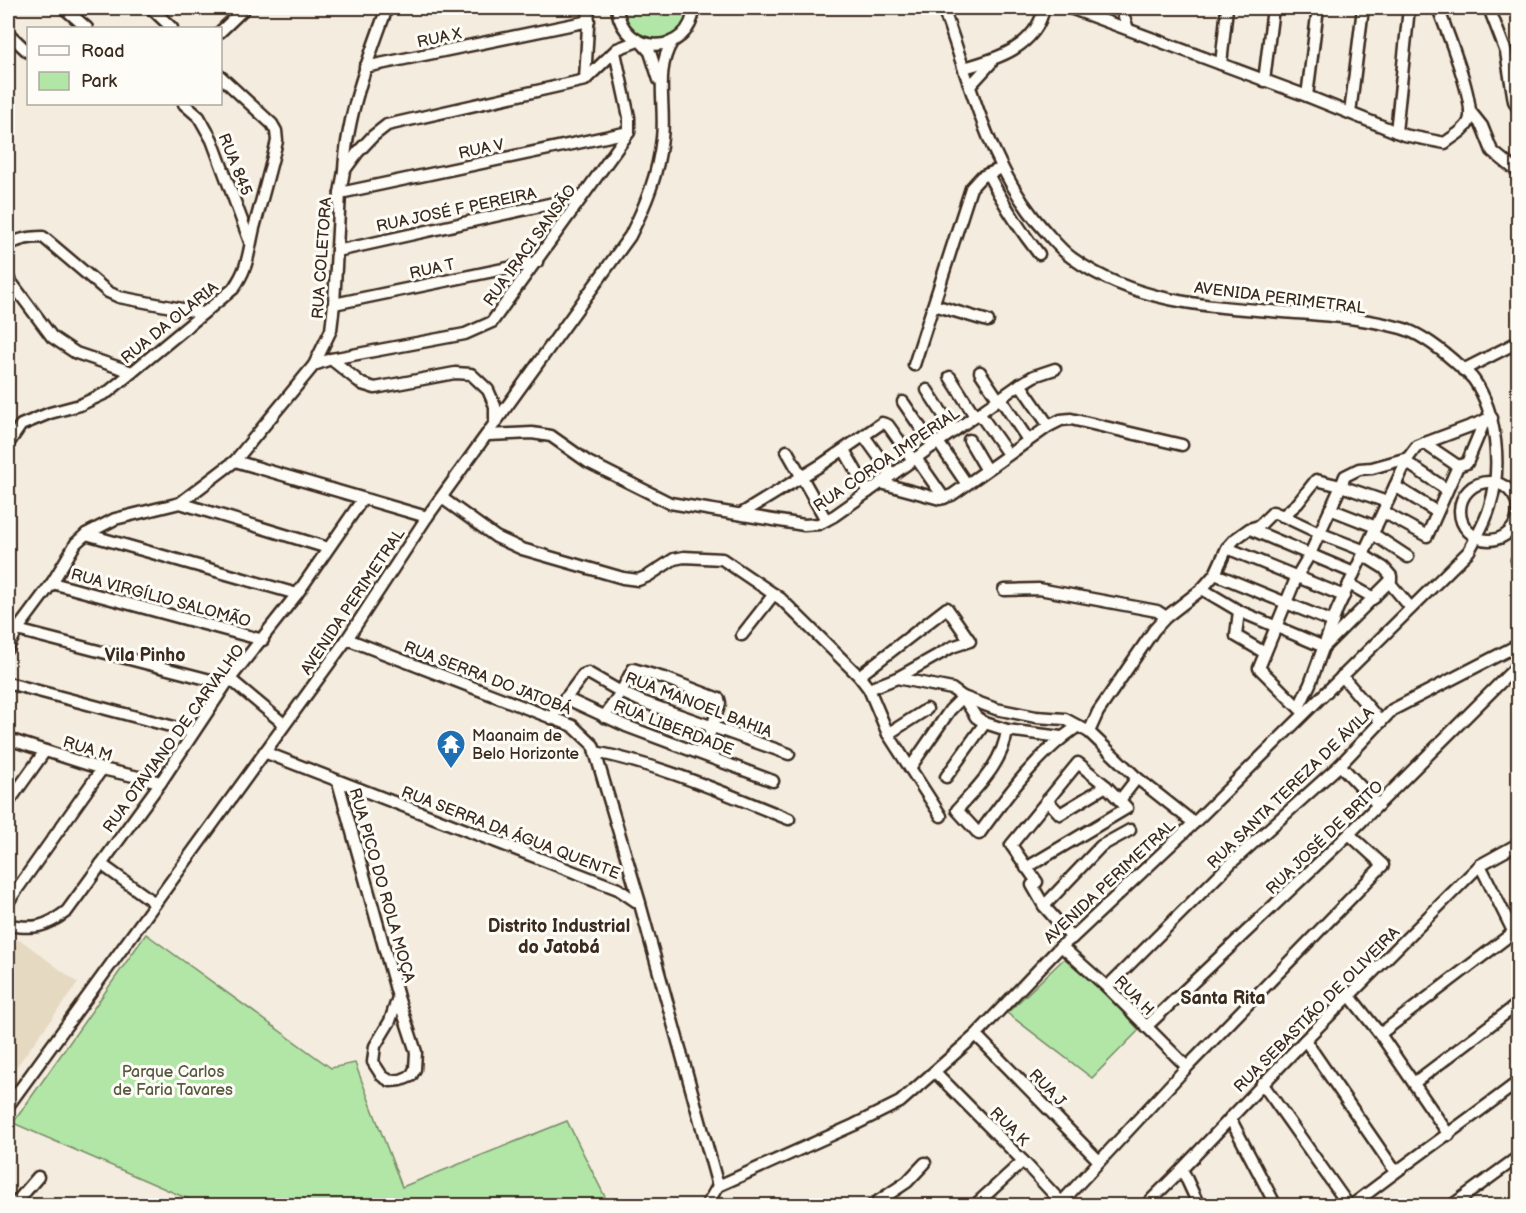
<svg xmlns="http://www.w3.org/2000/svg" width="1526" height="1213" font-family="'Balsamiq Sans',sans-serif">
<style>
.built{fill:#e6d9c2}
.green{fill:#b1e6a7;stroke:#768862;stroke-width:1.5}
.lines{fill:none;stroke-linecap:round;stroke-linejoin:round}
.minor-casing{stroke:#3b2a1e;stroke-width:15}
.minor{stroke:#fdfcf7;stroke-width:10}
.labels{text-anchor:middle;stroke-width:6;stroke-linejoin:round;paint-order:stroke}
.street-label{font-size:16px;fill:#3b2a1e;stroke:#fdfcf7}
.poi-label{font-size:16px;fill:#3b2a1e;stroke:#fdfcf7;text-anchor:start}
.park-label{font-size:16px;fill:#585940;stroke:#fdfcf7}
.neighbourhood-label{font-size:18px;font-weight:bold;fill:#3b2a1e;stroke:#fdfcf7}
</style>
<rect width="100%" height="100%" fill="#f3ecdf"/>
<filter id="ink" filterUnits="userSpaceOnUse"><feTurbulence type="fractalNoise" baseFrequency=".0167" numOctaves="2"/><feDisplacementMap in="SourceGraphic" scale="12" xChannelSelector="R" yChannelSelector="G"/><feConvolveMatrix kernelMatrix="1 2 1 2 8 2 1 2 1" color-interpolation-filters="sRGB"/></filter>
<g filter="url(#ink)">
<!-- built -->
<polygon class="built" points="8,938 22,941 78,983 14,1070 8,1065"/>
<!-- green -->
<g class="green">
<polygon points="621,8 690,8 691,11 680,31 671,38 648,40 629,28"/>
<polygon points="146,934 331,1068 355,1063 402,1187 567,1121 609,1205 202,1205 13,1123"/>
<polygon points="1069,954 1139,1030 1092,1078 1007,1013"/>
</g>
<g class="lines">
<!-- minor casing -->
<g class="minor-casing">
<g id="minor">
<polyline points="64,8 87,28"/>
<polyline points="151,8 172,28"/>
<path d="M617,8C623,57 690,57 694,8"/>
<path d="M1070,8L1307,96L1404,135L1445,143C1452,137 1466,130 1469,121C1476,103 1446,29 1438,8"/>
<polyline points="1121,8 1128,29"/>
<polyline points="1489,8 1506,52 1514,101 1518,109"/>
<polyline points="220,32 245,8"/>
<polyline points="8,33 28,52"/>
<polyline points="642,43 650,52 659,80"/>
<polyline points="1221,64 1227,8"/>
<polyline points="365,67 589,21"/>
<path d="M964,68C997,59 1036,47 1044,8"/>
<polyline points="585,80 589,8"/>
<polyline points="1264,81 1273,8"/>
<polyline points="970,86 991,63"/>
<polyline points="1307,96 1318,8"/>
<polyline points="184,104 199,117 212,140 250,242"/>
<polyline points="1470,111 1482,126 1492,151 1518,172"/>
<polyline points="1350,113 1363,8"/>
<polyline points="1396,132 1409,8"/>
<path d="M344,170C347,115 368,59 387,8"/>
<path d="M988,174C1003,203 1019,229 1039,254"/>
<polyline points="340,193 629,132"/>
<path d="M8,246C18,238 31,237 43,237L108,292L119,297L203,313"/>
<polyline points="337,251 581,197"/>
<polyline points="8,278 52,337 76,353 132,372"/>
<polyline points="334,304 537,262"/>
<polyline points="934,305 988,321"/>
<polyline points="331,359 362,384 375,388 455,373 471,374 488,390 495,406 495,423"/>
<polyline points="314,365 331,359 465,334 492,322 629,132 629,117 615,52"/>
<polyline points="914,365 971,188 981,177 1002,168"/>
<polyline points="1463,370 1518,342"/>
<polyline points="980,372 998,399"/>
<polyline points="950,377 975,416"/>
<polyline points="1020,384 1049,426"/>
<polyline points="927,390 954,431"/>
<polyline points="1000,398 1028,440"/>
<polyline points="903,402 933,446"/>
<polyline points="979,413 1008,454"/>
<polyline points="488,435 532,433 551,436 588,462 670,503 804,525 819,524 834,516 1016,387 1034,376 1055,369"/>
<polyline points="864,436 892,475"/>
<polyline points="969,440 986,469"/>
<polyline points="938,442 966,483"/>
<polyline points="1424,443 1458,466"/>
<path d="M8,444L21,425L50,413L80,405L108,392L233,289C249,267 248,253 254,228C262,199 270,170 277,141L276,131L272,124L220,76"/>
<polyline points="844,450 868,492"/>
<polyline points="787,451 826,520"/>
<polyline points="916,458 944,498"/>
<polyline points="235,461 427,517"/>
<polyline points="1406,462 1446,489"/>
<circle cx="1489" cy="511" r="29"/>
<polyline points="881,483 940,499 952,495 1049,426 1061,420 1071,419 1182,445"/>
<polyline points="1395,486 1437,512"/>
<polyline points="442,498 496,537 522,549 623,578 638,580 648,576 674,559 684,557 722,559 781,599 859,676 869,689 888,734 941,816"/>
<polyline points="180,503 328,548"/>
<polyline points="1330,509 1376,527"/>
<polyline points="1383,512 1427,536 1458,466 1467,463 1485,420"/>
<polyline points="741,514 821,465 882,423 888,425 913,460"/>
<polyline points="1283,516 1319,533 1365,551"/>
<polyline points="1250,529 1354,573"/>
<polyline points="86,534 297,594"/>
<polyline points="1373,534 1408,557"/>
<polyline points="1227,548 1344,596"/>
<polyline points="1518,559 1517,560 1518,563"/>
<polyline points="1215,574 1333,622"/>
<polyline points="1389,582 1411,608"/>
<polyline points="52,583 263,640"/>
<polyline points="1349,584 1374,598"/>
<polyline points="1202,589 1239,611 1324,647 1391,580 1391,576 1384,568 1363,555"/>
<polyline points="1004,590 1039,589 1157,611 1166,617 1154,630 1098,712 1089,732"/>
<polyline points="1239,611 1236,636 1265,653"/>
<polyline points="1166,617 1202,589 1215,574 1227,548 1235,539 1249,529 1259,526 1273,512 1283,516 1298,503 1316,480 1341,486 1345,476 1359,469 1372,468 1408,458 1417,446 1492,418"/>
<polyline points="17,630 226,684"/>
<polyline points="742,635 774,594"/>
<polyline points="347,639 573,726 593,745 640,903"/>
<polyline points="8,648 17,630 52,583 76,543 86,534 115,519 180,503 235,461 314,365 331,330 334,304 340,193 344,171 358,152 373,136 387,125 585,80 617,49 638,41"/>
<polyline points="859,676 947,608 970,641 952,647 897,678"/>
<polyline points="1342,676 1381,722"/>
<polyline points="230,679 284,724"/>
<polyline points="8,683 193,732"/>
<polyline points="869,689 897,678 952,689 963,697 976,717 985,723 1007,730 1061,737"/>
<polyline points="565,698 626,726 773,781"/>
<polyline points="1299,707 1310,684 1337,610 1408,458"/>
<polyline points="1304,713 1259,668 1297,576 1310,554 1341,486 1387,502"/>
<polyline points="604,717 621,692 633,669 667,679 719,699 720,703 703,754"/>
<polyline points="551,718 583,675 588,673 621,692 643,702 789,754"/>
<path d="M1007,730C1003,763 978,786 957,810L979,834C1008,794 1037,754 1078,726"/>
<polyline points="888,734 927,709"/>
<polyline points="8,739 102,769 161,782"/>
<polyline points="264,752 618,889 640,904 718,1186"/>
<path d="M595,752C662,765 726,794 789,819"/>
<polyline points="1340,765 1378,805"/>
<polyline points="910,768 950,710 963,697 996,709 1036,717 1065,719 1078,726 1089,732 1137,778 1194,823"/>
<polyline points="946,777 985,723"/>
<polyline points="338,782 398,997 416,1052 415,1069 411,1076 401,1080 390,1081 382,1076 373,1062 375,1046 390,1021 398,997"/>
<polyline points="1047,800 1060,814 1106,786"/>
<polyline points="1120,800 1137,778"/>
<polyline points="8,803 45,751"/>
<polyline points="101,864 155,903"/>
<polyline points="1480,865 1518,941"/>
<polyline points="1026,868 1127,808 1106,786 1078,763 1011,845 1037,882 1032,885 1044,906"/>
<polyline points="8,902 102,769"/>
<path d="M8,925C34,929 45,928 67,911L161,782L226,684L297,594L362,500"/>
<polyline points="1072,938 1044,906 1101,846 1130,830"/>
<polyline points="1061,946 1107,987 1187,1067"/>
<polyline points="1107,987 1231,863 1340,765 1392,710 1518,645"/>
<polyline points="1349,995 1380,1034 1449,1135"/>
<polyline points="1146,1027 1349,834 1518,665"/>
<polyline points="1380,1034 1514,932"/>
<polyline points="976,1035 1099,1161"/>
<polyline points="1305,1040 1395,1171"/>
<polyline points="935,1072 1023,1161 1061,1202"/>
<polyline points="1262,1083 1349,1206"/>
<polyline points="1414,1083 1518,1004"/>
<path d="M8,1106L347,639L427,517L630,236C646,204 658,175 662,138C666,106 654,71 672,42"/>
<polyline points="1230,1118 1276,1206"/>
<polyline points="1182,1169 1199,1206"/>
<path d="M718,1186L854,1125L900,1102L976,1035L1061,946L1072,938L1194,823L1469,551C1476,537 1486,522 1490,506C1502,468 1497,413 1474,380C1469,373 1460,367 1454,361C1439,348 1420,333 1401,328C1292,299 1168,327 1072,258C1062,251 1054,241 1046,232C989,170 971,84 943,8"/>
<polyline points="13,1206 38,1177"/>
<polyline points="706,1206 718,1186"/>
<polyline points="871,1206 907,1182 925,1163"/>
<polyline points="974,1206 1023,1161"/>
<polyline points="1058,1206 1187,1067 1383,865 1349,834"/>
<polyline points="1145,1206 1182,1169 1305,1040 1480,865 1518,844"/>
<path d="M1351,1206C1406,1163 1463,1124 1518,1082"/>
<polyline points="1451,1206 1518,1157"/>
</g>
</g>
<!-- minor -->
<use href="#minor" class="minor"/>
</g>
</g>
<!-- icons -->
<defs>
<g id="temple-pin" transform="scale(1.5)"><path d="M0 17L-7.5 6A9.5 9.5 0 1 1 7.5 6Z" fill="#1f6fb2" stroke="#fdfcf7"/><path d="M0-6L5-2H3V0L6.5 2.5H4V6H1.5V3h-3V6H-4V2.5H-6.5L-3 0V-2H-5Z" fill="#fff"/></g>
</defs>
<g fill-rule="evenodd">
<use href="#temple-pin" x="451" y="744"/>
</g>
<g class="labels">
<!-- street labels -->
<g class="street-label">
<text transform="translate(439 37) rotate(-12)" y="6">RUA X</text>
<text transform="translate(481 148) rotate(-12)" y="6">RUA V</text>
<text transform="translate(236 164) rotate(68)" y="6">RUA 845</text>
<text transform="translate(456 209) rotate(-12)" y="6">RUA JOSÉ F PEREIRA</text>
<text transform="translate(529 245) rotate(-54)" y="6">RUA IRACI SANSÃO</text>
<text transform="translate(321 258) rotate(-86)" y="6">RUA COLETORA</text>
<text transform="translate(432 268) rotate(-12)" y="6">RUA T</text>
<text transform="translate(1280 297) rotate(7)" y="6">AVENIDA PERIMETRAL</text>
<text transform="translate(169 322) rotate(-39)" y="6">RUA DA OLARIA</text>
<text transform="translate(886 459) rotate(-34)" y="6">RUA COROA IMPERIAL</text>
<text transform="translate(161 597) rotate(15)" y="6">RUA VIRGÍLIO SALOMÃO</text>
<text transform="translate(352 601) rotate(-56)" y="6">AVENIDA PERIMETRAL</text>
<text transform="translate(488 677) rotate(21)" y="6">RUA SERRA DO JATOBÁ</text>
<text transform="translate(699 704) rotate(21)" y="6">RUA MANOEL BAHIA</text>
<text transform="translate(674 727) rotate(21)" y="6">RUA LIBERDADE</text>
<text transform="translate(173 738) rotate(-54)" y="6">RUA OTAVIANO DE CARVALHO</text>
<text transform="translate(88 748) rotate(17)" y="6">RUA M</text>
<text transform="translate(1290 787) rotate(-44)" y="6">RUA SANTA TEREZA DE ÁVILA</text>
<text transform="translate(511 832) rotate(21)" y="6">RUA SERRA DA ÁGUA QUENTE</text>
<text transform="translate(1324 837) rotate(-44)" y="6">RUA JOSÉ DE BRITO</text>
<text transform="translate(1109 881) rotate(-43)" y="6">AVENIDA PERIMETRAL</text>
<text transform="translate(383 885) rotate(74)" y="6">RUA PICO DO ROLA MOÇA</text>
<text transform="translate(1135 995) rotate(45)" y="6">RUA H</text>
<text transform="translate(1316 1009) rotate(-45)" y="6">RUA SEBASTIÃO DE OLIVEIRA</text>
<text transform="translate(1048 1087) rotate(46)" y="6">RUA J</text>
<text transform="translate(1010 1126) rotate(45)" y="6">RUA K</text>
</g>
<!-- poi labels -->
<g class="poi-label">
<text x="472" y="741">Maanaim de<tspan x="472" dy="18">Belo Horizonte</tspan></text>
</g>
<!-- park labels -->
<g class="park-label">
<text x="173" y="1077">Parque Carlos<tspan x="173" dy="18">de Faria Tavares</tspan></text>
</g>
<!-- neighbourhood labels -->
<g class="neighbourhood-label">
<text x="145" y="661">Vila Pinho</text>
<text x="559" y="932">Distrito Industrial<tspan x="559" dy="21">do Jatobá</tspan></text>
<text x="1223" y="1004">Santa Rita</text>
</g>
</g>
<!-- margin -->
<rect width="1526" height="1213" fill="none" stroke="#fdfcf7" stroke-width="30"/>
<rect x="15" y="15" width="1496" height="1183" fill="none" stroke="#3b2a1e" stroke-width="2" filter="url(#ink)"/>
<!-- legend -->
<rect x="27" y="27" width="195" height="78" fill="#fdfcf7" stroke="#afa8a0" stroke-width="1.5"/>
<rect x="39" y="46" width="30" height="9" fill="#fdfcf7" stroke="#afa8a0" stroke-width="1.5"/>
<text x="81" y="57" font-size="18" fill="#3b2a1e">Road</text>
<rect x="39" y="72" width="30" height="18" fill="#b1e6a7" stroke="#afa8a0" stroke-width="1.5"/>
<text x="81" y="87" font-size="18" fill="#3b2a1e">Park</text>
</svg>
